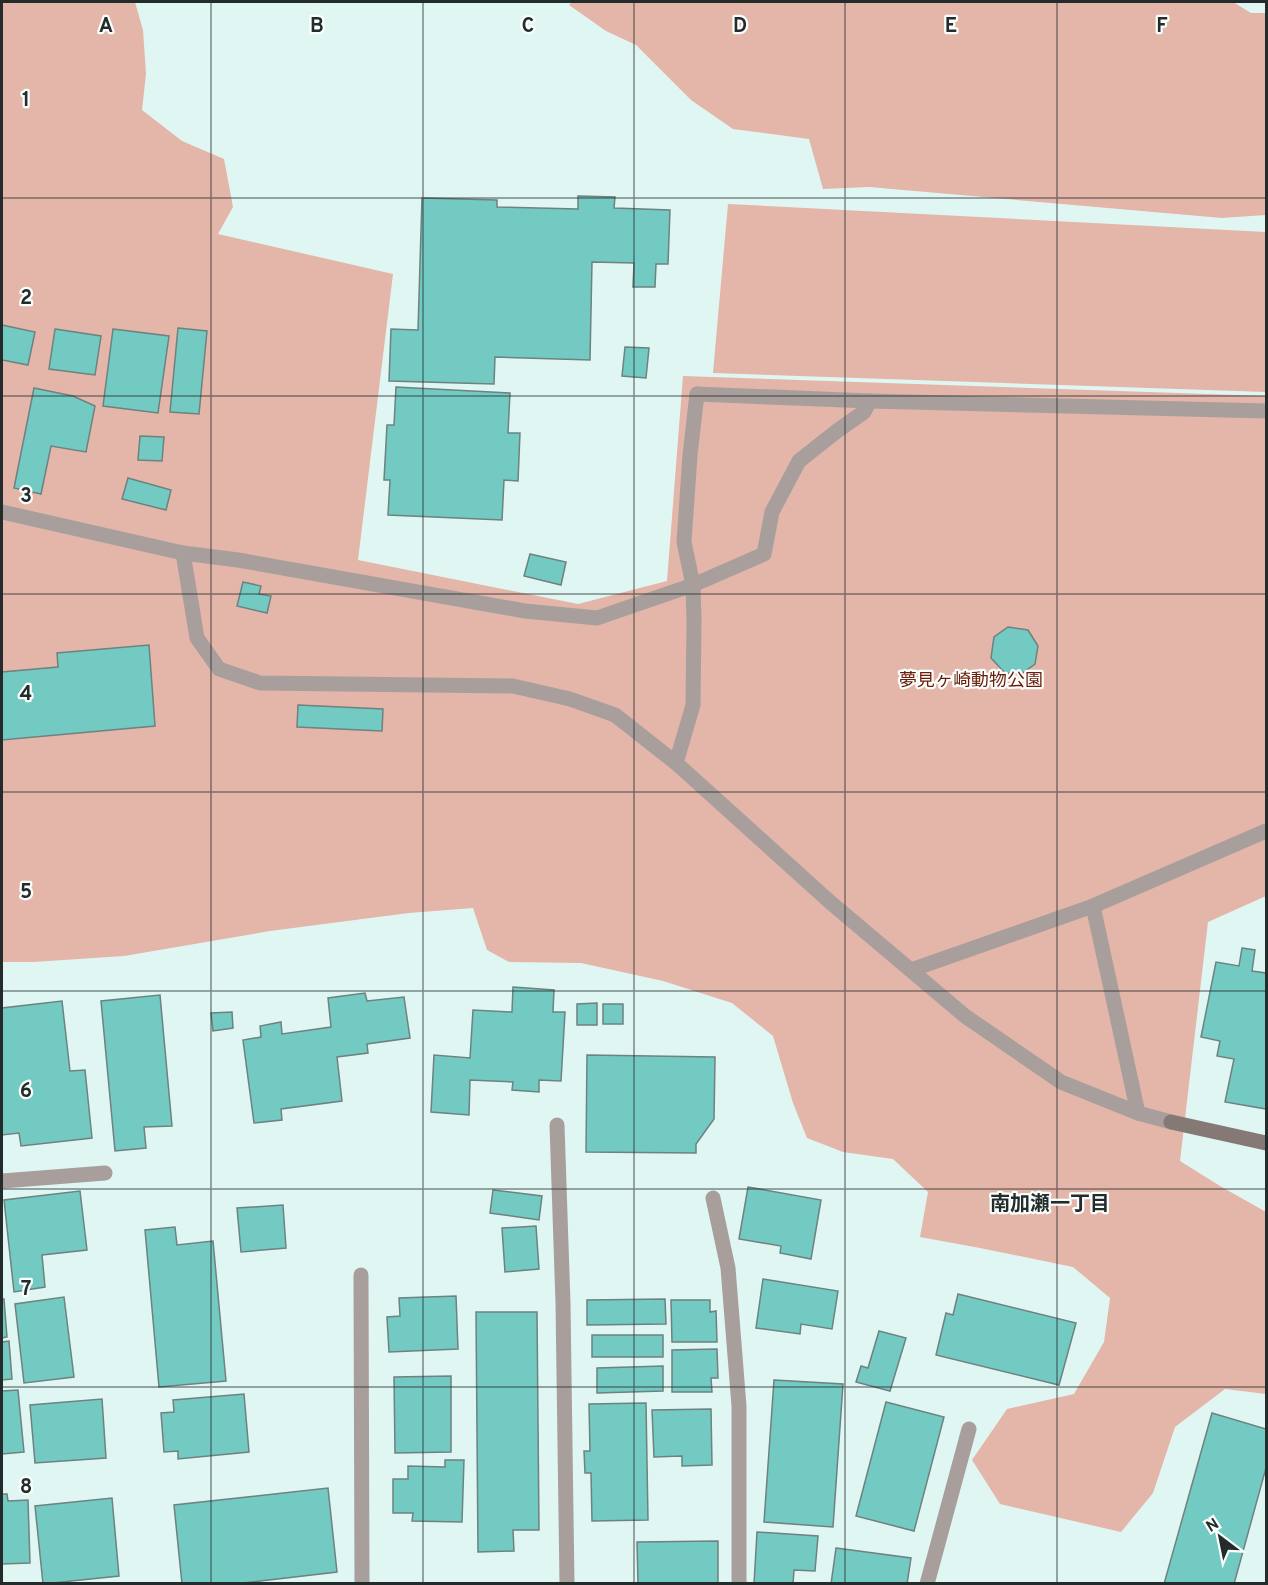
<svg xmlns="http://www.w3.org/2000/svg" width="1268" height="1585" font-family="Overpass,'Noto Sans JP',sans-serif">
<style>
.green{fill:#e4b5a9}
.building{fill:#72cac2;stroke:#6e827f;stroke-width:1.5}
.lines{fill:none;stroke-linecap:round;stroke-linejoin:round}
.lane{stroke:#a89f9d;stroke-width:15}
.street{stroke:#a89f9d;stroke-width:15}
.secondary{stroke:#857976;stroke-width:15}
.grid{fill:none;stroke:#242c2b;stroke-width:1.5;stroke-opacity:0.55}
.labels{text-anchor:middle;stroke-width:4.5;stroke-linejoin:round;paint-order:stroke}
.park-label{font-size:18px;fill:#6c1c08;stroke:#fafffe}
.neighbourhood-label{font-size:20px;font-weight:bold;fill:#242c2b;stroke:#fafffe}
.grid-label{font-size:20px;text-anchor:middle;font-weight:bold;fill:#242c2b;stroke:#fafffe;stroke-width:4.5;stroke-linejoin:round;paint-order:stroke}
</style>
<rect width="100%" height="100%" fill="#e0f6f3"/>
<!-- green -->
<g class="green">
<polygon points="2,2 135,2 143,30 146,74 142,110 182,141 224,159 233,207 218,234 393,274 358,560 578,604 667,581 683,376 1266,396 1266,896 1208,922 1180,1161 1220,1186 1266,1212 1266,1394 1225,1389 1175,1427 1153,1493 1121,1532 1000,1504 972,1460 1007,1409 1074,1394 1104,1342 1110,1298 1073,1267 980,1248 920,1237 928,1192 893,1159 843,1152 807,1138 793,1103 773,1036 732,1003 663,981 581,963 509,962 487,950 473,908 409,913 270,931 124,956 33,962 2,962"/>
<polygon points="572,2 1233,2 1251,13 1266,13 1266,215 1222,218 869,187 823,189 809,139 733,129 691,100 636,45 606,31 569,5"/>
<polygon points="728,204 1266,232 1266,392 713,373"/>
</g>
<!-- building -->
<g class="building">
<polygon points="578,196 615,197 614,208 670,210 668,264 656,264 655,287 633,287 634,263 592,262 590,360 495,357 494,384 389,381 391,329 418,330 422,198 497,200 497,207 578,209"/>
<polygon points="2,325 35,332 28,365 2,360"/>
<polygon points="178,328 207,331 199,414 170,412"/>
<polygon points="55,329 101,336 95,375 49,369"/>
<polygon points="113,329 169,336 158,413 103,406"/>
<polygon points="625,347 649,348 646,378 622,376"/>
<polygon points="396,387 510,393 508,433 520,433 518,481 504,480 502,520 388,515 390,480 384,480 387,425 394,425"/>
<polygon points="34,388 73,396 95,406 86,452 51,446 41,494 14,488"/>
<polygon points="140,436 164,437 162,461 138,460"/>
<polygon points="128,478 171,490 166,510 122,499"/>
<polygon points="530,554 566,562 561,585 524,576"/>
<polygon points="243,582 261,586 259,594 271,596 267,613 237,606"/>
<polygon points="1008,627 1028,630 1038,646 1035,664 1021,674 1005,673 991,658 994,637"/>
<polygon points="149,645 155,726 2,740 2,672 58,667 57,653"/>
<polygon points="298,705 383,709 382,731 297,727"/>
<polygon points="1242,948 1255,950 1252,971 1266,973 1266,1109 1225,1102 1234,1059 1217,1056 1220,1041 1201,1037 1216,962 1239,966"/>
<polygon points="513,987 554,990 553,1012 565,1012 561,1081 539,1080 539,1092 512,1090 513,1082 470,1080 469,1115 431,1112 434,1055 470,1058 473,1010 512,1012"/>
<polygon points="365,993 367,1001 404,997 410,1038 367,1044 368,1053 337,1057 342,1101 281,1109 282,1120 254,1123 243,1040 261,1037 260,1026 281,1022 282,1034 331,1027 328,998"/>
<polygon points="160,995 172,1126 144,1127 146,1148 115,1151 101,1001"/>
<polygon points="62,1001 70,1071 85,1070 92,1138 21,1146 19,1133 2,1135 2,1008"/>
<polygon points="597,1003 597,1025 577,1025 577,1004"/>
<rect x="603" y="1004" width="20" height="20"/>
<polygon points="232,1012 233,1028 213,1031 211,1013"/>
<polygon points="587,1055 715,1057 714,1119 696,1144 696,1153 586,1152"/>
<polygon points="748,1187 821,1200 811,1259 780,1253 781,1246 739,1239"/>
<polygon points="493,1190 542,1196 539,1220 490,1213"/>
<polygon points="80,1191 87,1250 42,1255 45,1287 14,1292 4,1200"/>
<polygon points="283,1205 286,1248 241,1252 237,1208"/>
<polygon points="536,1226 539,1269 505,1272 502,1228"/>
<polygon points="175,1227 177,1245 213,1241 226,1381 159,1387 145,1230"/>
<polygon points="763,1279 838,1291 832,1329 801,1324 800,1334 756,1328"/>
<polygon points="958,1294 1076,1323 1059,1385 936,1355 946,1313 953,1315"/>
<polygon points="456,1296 458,1349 389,1352 387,1317 400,1316 399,1298"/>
<polygon points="64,1297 74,1377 24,1383 15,1304"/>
<polygon points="2,1299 4,1299 7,1337 2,1338"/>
<polygon points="665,1299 666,1324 587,1325 587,1300"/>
<polygon points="671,1300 710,1300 710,1312 716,1311 717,1342 672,1342"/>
<polygon points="476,1312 537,1312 539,1530 513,1530 514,1551 478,1552"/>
<polygon points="879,1331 906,1338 890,1391 856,1382 861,1366 868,1368"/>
<rect x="592" y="1335" width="71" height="22"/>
<polygon points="9,1341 12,1379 2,1380 2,1342"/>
<polygon points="717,1349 718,1378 711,1378 712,1392 672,1392 672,1350"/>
<polygon points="663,1366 663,1391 597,1393 597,1368"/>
<polygon points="451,1376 451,1452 395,1453 394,1377"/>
<polygon points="774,1380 843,1384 833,1527 764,1522"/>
<polygon points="18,1390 24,1452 2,1454 2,1391"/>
<polygon points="244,1394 249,1452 178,1459 178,1451 164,1452 161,1413 174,1412 173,1400"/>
<polygon points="102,1399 106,1458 35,1463 30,1405"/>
<polygon points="886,1402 944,1417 914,1531 856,1516"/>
<polygon points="646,1403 648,1520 592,1521 591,1473 585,1473 584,1451 590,1451 589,1404"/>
<polygon points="711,1409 712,1465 682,1466 682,1456 654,1457 652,1410"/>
<polygon points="1212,1413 1266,1429 1266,1468 1234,1584 1164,1584"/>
<polygon points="445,1460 464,1460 462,1522 412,1521 413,1513 393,1513 393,1479 408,1479 408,1466 445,1467"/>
<polygon points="328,1488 337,1572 234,1584 182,1584 174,1505"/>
<polygon points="2,1494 7,1494 8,1501 28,1500 30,1563 2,1564"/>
<polygon points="112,1498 119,1576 43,1584 35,1506"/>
<polygon points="757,1532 818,1536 815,1571 794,1570 793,1584 754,1584"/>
<polygon points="718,1541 718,1584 638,1584 637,1542"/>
<polygon points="836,1548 911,1558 907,1584 831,1584"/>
</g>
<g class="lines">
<!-- lane -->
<g class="lane">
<polyline points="676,763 693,705 694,621 693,585 684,542 690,455 697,394"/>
<polyline points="1093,906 1266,831"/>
<polyline points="911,970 1093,906 1138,1113"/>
<polyline points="557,1125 563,1303 567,1584"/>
<polyline points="2,1181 105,1173"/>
<polyline points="713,1198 728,1268 739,1406 739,1584"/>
<polyline points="361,1275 362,1584"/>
<polyline points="927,1584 969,1429"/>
</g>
<!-- street -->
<g class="street">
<polyline points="697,394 870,401 1266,411"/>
<polyline points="2,512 183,553 238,560 525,611 597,618 693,585 764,554 772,512 799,461 837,431 864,412 870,401"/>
<polyline points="183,553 197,638 219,669 260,683 513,686 570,699 615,715 676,763 830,902 965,1016 1061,1082 1138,1113 1171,1122"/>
</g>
<!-- secondary -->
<polyline class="secondary" points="1171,1122 1266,1143"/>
</g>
<!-- grid -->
<path class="grid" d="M211,2V1584M423,2V1584M634,2V1584M845,2V1584M1057,2V1584M2,198H1266M2,396H1266M2,594H1266M2,792H1266M2,991H1266M2,1189H1266M2,1387H1266"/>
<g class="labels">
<!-- park labels -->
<g class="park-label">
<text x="971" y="686">夢見ヶ崎動物公園</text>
</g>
<!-- neighbourhood labels -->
<g class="neighbourhood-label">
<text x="1050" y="1210">南加瀬一丁目</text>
</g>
</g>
<g class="grid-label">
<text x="106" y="32">A</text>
<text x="317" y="32">B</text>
<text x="528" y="32">C</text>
<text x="740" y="32">D</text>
<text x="951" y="32">E</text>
<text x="1162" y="32">F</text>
<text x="26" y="106">1</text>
<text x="26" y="304">2</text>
<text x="26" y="502">3</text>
<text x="26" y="700">4</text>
<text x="26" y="898">5</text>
<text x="26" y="1097">6</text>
<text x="26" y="1295">7</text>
<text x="26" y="1493">8</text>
</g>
<!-- border -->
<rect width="1268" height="1585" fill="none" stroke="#242c2b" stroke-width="6"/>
<!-- north arrow -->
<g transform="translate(1220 1537) rotate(328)" stroke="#fafffe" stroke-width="4.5" paint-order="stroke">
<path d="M0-4.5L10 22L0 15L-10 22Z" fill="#242c2b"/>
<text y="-9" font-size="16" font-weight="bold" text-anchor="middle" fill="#242c2b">N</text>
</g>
</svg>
